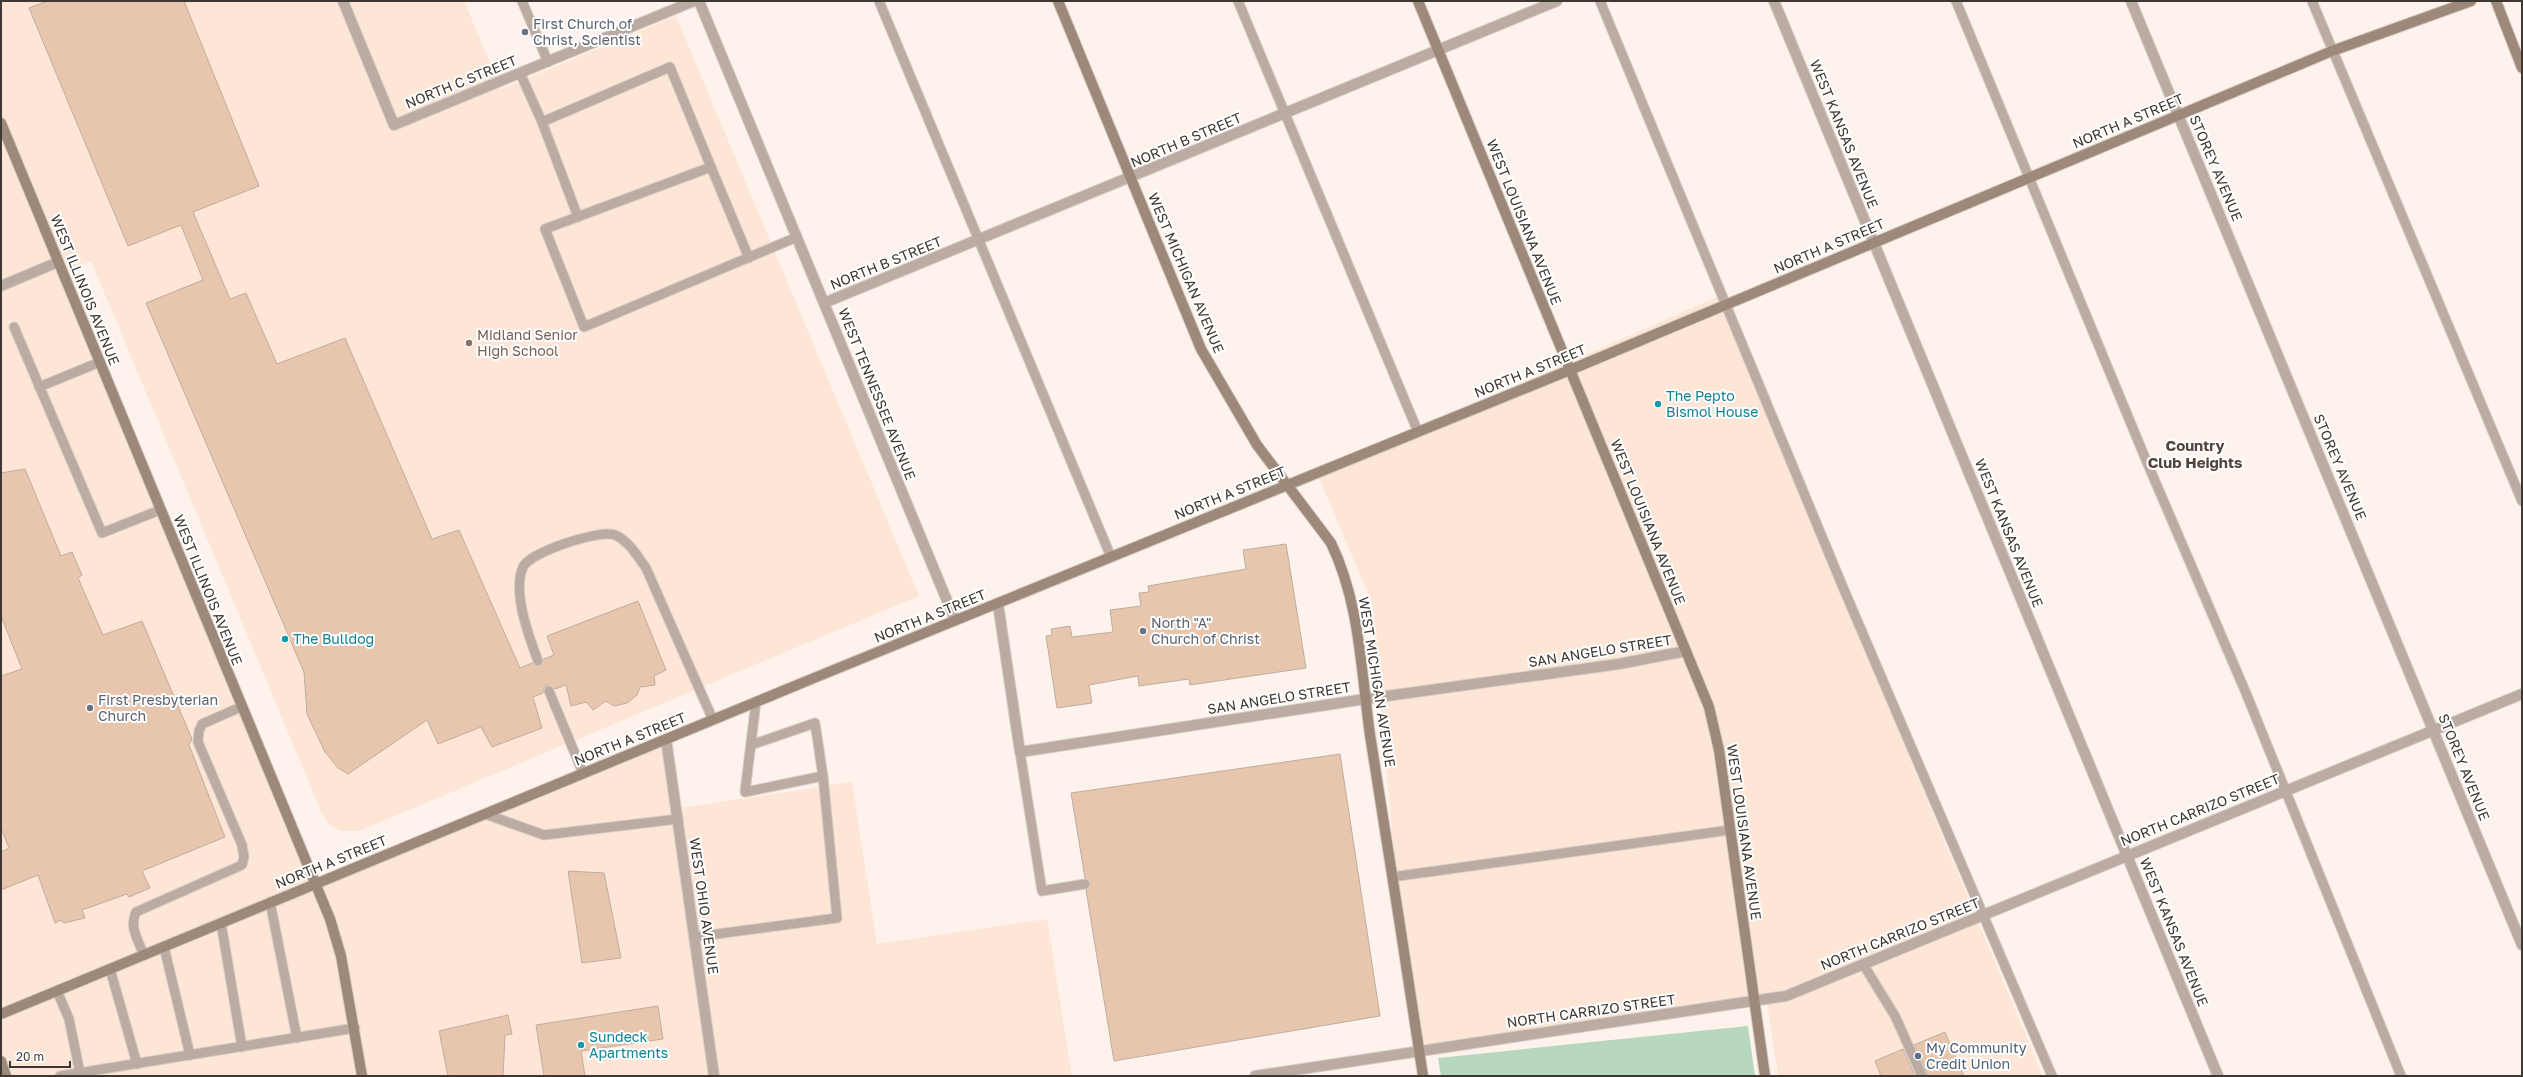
<svg xmlns="http://www.w3.org/2000/svg" width="2523" height="1077" font-family="'Golos Text',sans-serif">
<style>
.built{fill:#fde6d5}
.green{fill:#b7d7be}
.building{fill:#e7c6ad;stroke:#bdaea2}
.lines{fill:none;stroke-linecap:round;stroke-linejoin:round}
.lane-casing{stroke:#d7cec7;stroke-width:11}
.street-casing{stroke:#d7cec7;stroke-width:12}
.secondary-casing{stroke:#d7cec7;stroke-width:12}
.lane{stroke:#bbaba2;stroke-width:9}
.street{stroke:#bbaba2;stroke-width:10}
.secondary{stroke:#9e887a;stroke-width:10}
.worship-dot{fill:#6b7280;stroke:#fff;stroke-width:1.5}
.education-dot{fill:#8d6e63;stroke:#fff;stroke-width:1.5}
.culture-dot{fill:#0f9aa8;stroke:#fff;stroke-width:1.5}
.service-dot{fill:#5c6f8a;stroke:#fff;stroke-width:1.5}
.labels{text-anchor:middle;stroke-width:4;stroke-linejoin:round;paint-order:stroke}
.worship-label{font-size:14px;fill:#5b616d;stroke:#fff;text-anchor:start}
.street-label{font-size:14px;fill:#3e3833;stroke:#fff}
.education-label{font-size:14px;fill:#785e54;stroke:#fff;text-anchor:start}
.culture-label{font-size:14px;fill:#0d838f;stroke:#fff;text-anchor:start}
.service-label{font-size:14px;fill:#4e5e75;stroke:#fff;text-anchor:start}
.neighbourhood-label{font-size:15px;font-weight:bold;fill:#51443a;stroke:#fff}
</style>
<rect width="100%" height="100%" fill="#fdf3ec"/>
<!-- built -->
<g class="built">
<polygon points="1,1 464,1 501,89 676,16 919,596 359,831 340,831 330,825 323,816 91,261 61,273 317,883 670,736 680,808 852,782 877,944 1047,919 1072,1076 1,1076"/>
<polygon points="1719,296 1930,807 2043,1076 1778,1076 1767,1001 1421,1051 1396,879 1372,603 1317,473"/>
</g>
<!-- green -->
<polygon class="green" points="1748,1026 1755,1076 1441,1076 1438,1058"/>
<!-- building -->
<g class="building">
<polygon points="47,1 184,1 259,186 193,212 230,299 246,293 277,364 345,338 432,539 459,530 520,668 532,663 540,666 544,659 554,655 547,636 638,601 666,670 654,676 655,685 640,687 637,695 627,703 614,706 606,701 593,710 586,702 571,706 566,685 555,689 547,685 544,688 543,693 533,697 542,728 492,747 481,727 438,744 427,720 348,774 338,768 325,752 307,714 304,672 146,303 203,280 181,225 128,246 29,8"/>
<polygon points="25,469 61,556 72,552 82,575 78,578 103,635 142,621 192,739 189,745 225,837 142,871 150,888 129,897 127,894 82,910 85,918 64,923 61,920 55,923 38,875 1,890 1,852 9,848 1,828 1,676 22,669 1,616 1,473"/>
<polygon points="1286,544 1306,668 1190,685 1189,679 1139,686 1138,676 1089,685 1092,703 1057,708 1046,636 1052,635 1051,629 1070,626 1072,637 1113,632 1110,610 1141,606 1139,593 1149,592 1148,586 1246,569 1243,550"/>
<polygon points="1340,754 1380,1016 1114,1061 1086,890 1091,883 1085,878 1071,793"/>
<polygon points="568,871 604,873 621,958 582,963"/>
<polygon points="658,1006 663,1039 581,1051 585,1076 544,1076 536,1025"/>
<polygon points="508,1015 512,1034 505,1035 503,1076 448,1076 439,1031"/>
<polygon points="1945,1032 1964,1076 1928,1076 1914,1045"/>
<polygon points="1903,1049 1915,1076 1881,1076 1875,1061"/>
</g>
<g class="lines">
<!-- lane casing -->
<g class="lane-casing">
<g id="lane">
<polyline points="522,1 548,62"/>
<polyline points="879,1 1111,557"/>
<polyline points="1238,1 1418,432"/>
<polyline points="1600,1 1842,585 2052,1076"/>
<polyline points="1956,1 2146,460 2246,693 2401,1076"/>
<polyline points="2312,1 2522,501"/>
<polyline points="520,73 542,122 670,67 711,167 545,229 584,327 797,237"/>
<polyline points="542,122 578,217"/>
<polyline points="711,167 749,258"/>
<polyline points="14,327 102,533 160,510"/>
<polyline points="39,387 100,362"/>
<path d="M538,661C529,637 512,592 523,567C530,552 600,529 615,535C629,541 638,557 646,568L713,720"/>
<polyline points="549,691 583,773"/>
<polyline points="756,702 745,792 823,776"/>
<polyline points="1020,752 1042,891 1085,884"/>
<polyline points="485,814 544,835 678,819"/>
<polyline points="1392,877 1730,830"/>
<polyline points="270,902 297,1038"/>
<polyline points="221,923 242,1047"/>
<polyline points="694,937 837,918 823,776 815,723 751,745"/>
<polyline points="164,947 190,1055"/>
<path d="M144,955C138,940 129,927 136,912L242,865L244,857L242,845L198,742L199,731L202,724L241,707"/>
<polyline points="1863,964 1895,1016 1922,1076"/>
<polyline points="110,969 137,1064"/>
<polyline points="57,991 69,1019 80,1073"/>
<polyline points="60,1076 355,1028"/>
</g>
</g>
<!-- street casing -->
<g class="street-casing">
<g id="street">
<polyline points="343,1 394,125 694,1"/>
<polyline points="699,1 955,620"/>
<polyline points="1774,1 2218,1076"/>
<polyline points="2131,1 2522,945"/>
<polyline points="1,286 58,262"/>
<polyline points="824,303 1557,1"/>
<polyline points="998,604 1020,752 1365,699 1619,664 1686,651"/>
<polyline points="666,739 714,1076"/>
<polyline points="1255,1076 1786,996 2522,694"/>
</g>
</g>
<!-- secondary casing -->
<g class="secondary-casing">
<g id="secondary">
<path d="M1058,1L1201,349L1257,445L1331,543C1360,603 1361,671 1370,735C1388,849 1406,962 1423,1076"/>
<polyline points="1418,1 1709,707 1719,750 1765,1076"/>
<polyline points="2496,1 2522,68"/>
<polyline points="1,123 330,919 341,956 362,1076"/>
<polyline points="1,1014 814,678 1570,370 2332,51 2471,1"/>
<polyline points="1,1061 6,1076"/>
</g>
</g>
<!-- lane -->
<use href="#lane" class="lane"/>
<!-- street -->
<use href="#street" class="street"/>
<!-- secondary -->
<use href="#secondary" class="secondary"/>
</g>
<!-- markers -->
<g class="worship-dot">
<circle cx="525" cy="32" r="4"/>
<circle cx="1143" cy="631" r="4"/>
<circle cx="90" cy="708" r="4"/>
</g>
<circle class="education-dot" cx="469" cy="343" r="4"/>
<g class="culture-dot">
<circle cx="1658" cy="404" r="4"/>
<circle cx="285" cy="639" r="4"/>
<circle cx="581" cy="1045" r="4"/>
</g>
<circle class="service-dot" cx="1918" cy="1056" r="4"/>
<g class="labels">
<!-- worship labels -->
<g class="worship-label">
<text x="533" y="29">First Church of<tspan x="533" dy="16">Christ, Scientist</tspan></text>
<text x="1151" y="628">North "A"<tspan x="1151" dy="16">Church of Christ</tspan></text>
<text x="98" y="705">First Presbyterian<tspan x="98" dy="16">Church</tspan></text>
</g>
<!-- street labels -->
<g class="street-label">
<text transform="translate(461 82) rotate(-22)" y="5">NORTH C STREET</text>
<text transform="translate(2128 121) rotate(-23)" y="5">NORTH A STREET</text>
<text transform="translate(1844 134) rotate(68)" y="5">WEST KANSAS AVENUE</text>
<text transform="translate(1186 140) rotate(-23)" y="5">NORTH B STREET</text>
<text transform="translate(2216 168) rotate(67)" y="5">STOREY AVENUE</text>
<text transform="translate(1524 222) rotate(68)" y="5">WEST LOUISIANA AVENUE</text>
<text transform="translate(1829 246) rotate(-23)" y="5">NORTH A STREET</text>
<text transform="translate(886 263) rotate(-22)" y="5">NORTH B STREET</text>
<text transform="translate(1186 273) rotate(67)" y="5">WEST MICHIGAN AVENUE</text>
<text transform="translate(85 290) rotate(68)" y="5">WEST ILLINOIS AVENUE</text>
<text transform="translate(1530 371) rotate(-22)" y="5">NORTH A STREET</text>
<text transform="translate(877 394) rotate(68)" y="5">WEST TENNESSEE AVENUE</text>
<text transform="translate(2340 467) rotate(67)" y="5">STOREY AVENUE</text>
<text transform="translate(1230 493) rotate(-22)" y="5">NORTH A STREET</text>
<text transform="translate(1648 522) rotate(68)" y="5">WEST LOUISIANA AVENUE</text>
<text transform="translate(2009 533) rotate(68)" y="5">WEST KANSAS AVENUE</text>
<text transform="translate(208 590) rotate(68)" y="5">WEST ILLINOIS AVENUE</text>
<text transform="translate(930 616) rotate(-22)" y="5">NORTH A STREET</text>
<text transform="translate(1600 651) rotate(-9)" y="5">SAN ANGELO STREET</text>
<text transform="translate(1377 682) rotate(81)" y="5">WEST MICHIGAN AVENUE</text>
<text transform="translate(1279 698) rotate(-9)" y="5">SAN ANGELO STREET</text>
<text transform="translate(630 739) rotate(-22)" y="5">NORTH A STREET</text>
<text transform="translate(2464 767) rotate(68)" y="5">STOREY AVENUE</text>
<text transform="translate(2200 810) rotate(-22)" y="5">NORTH CARRIZO STREET</text>
<text transform="translate(1744 832) rotate(82)" y="5">WEST LOUISIANA AVENUE</text>
<text transform="translate(331 862) rotate(-22)" y="5">NORTH A STREET</text>
<text transform="translate(704 906) rotate(82)" y="5">WEST OHIO AVENUE</text>
<text transform="translate(2174 932) rotate(68)" y="5">WEST KANSAS AVENUE</text>
<text transform="translate(1900 934) rotate(-22)" y="5">NORTH CARRIZO STREET</text>
<text transform="translate(1591 1011) rotate(-8)" y="5">NORTH CARRIZO STREET</text>
</g>
<!-- education labels -->
<g class="education-label">
<text x="477" y="340">Midland Senior<tspan x="477" dy="16">High School</tspan></text>
</g>
<!-- culture labels -->
<g class="culture-label">
<text x="1666" y="401">The Pepto<tspan x="1666" dy="16">Bismol House</tspan></text>
<text x="293" y="644">The Bulldog</text>
<text x="589" y="1042">Sundeck<tspan x="589" dy="16">Apartments</tspan></text>
</g>
<!-- service labels -->
<g class="service-label">
<text x="1926" y="1053">My Community<tspan x="1926" dy="16">Credit Union</tspan></text>
</g>
<!-- neighbourhood labels -->
<g class="neighbourhood-label">
<text x="2195" y="451">Country<tspan x="2195" dy="17">Club Heights</tspan></text>
</g>
</g>
<!-- border -->
<rect width="2523" height="1077" fill="none" stroke="#3e3833" stroke-width="4"/>
<!-- scale -->
<path d="M10 1061v6h60v-6" fill="none" stroke="#3e3833" stroke-width="2"/>
<text x="16" y="1061" font-size="12" fill="#3e3833" stroke="#ffffff" stroke-width="3" paint-order="stroke">20 m</text>
</svg>
